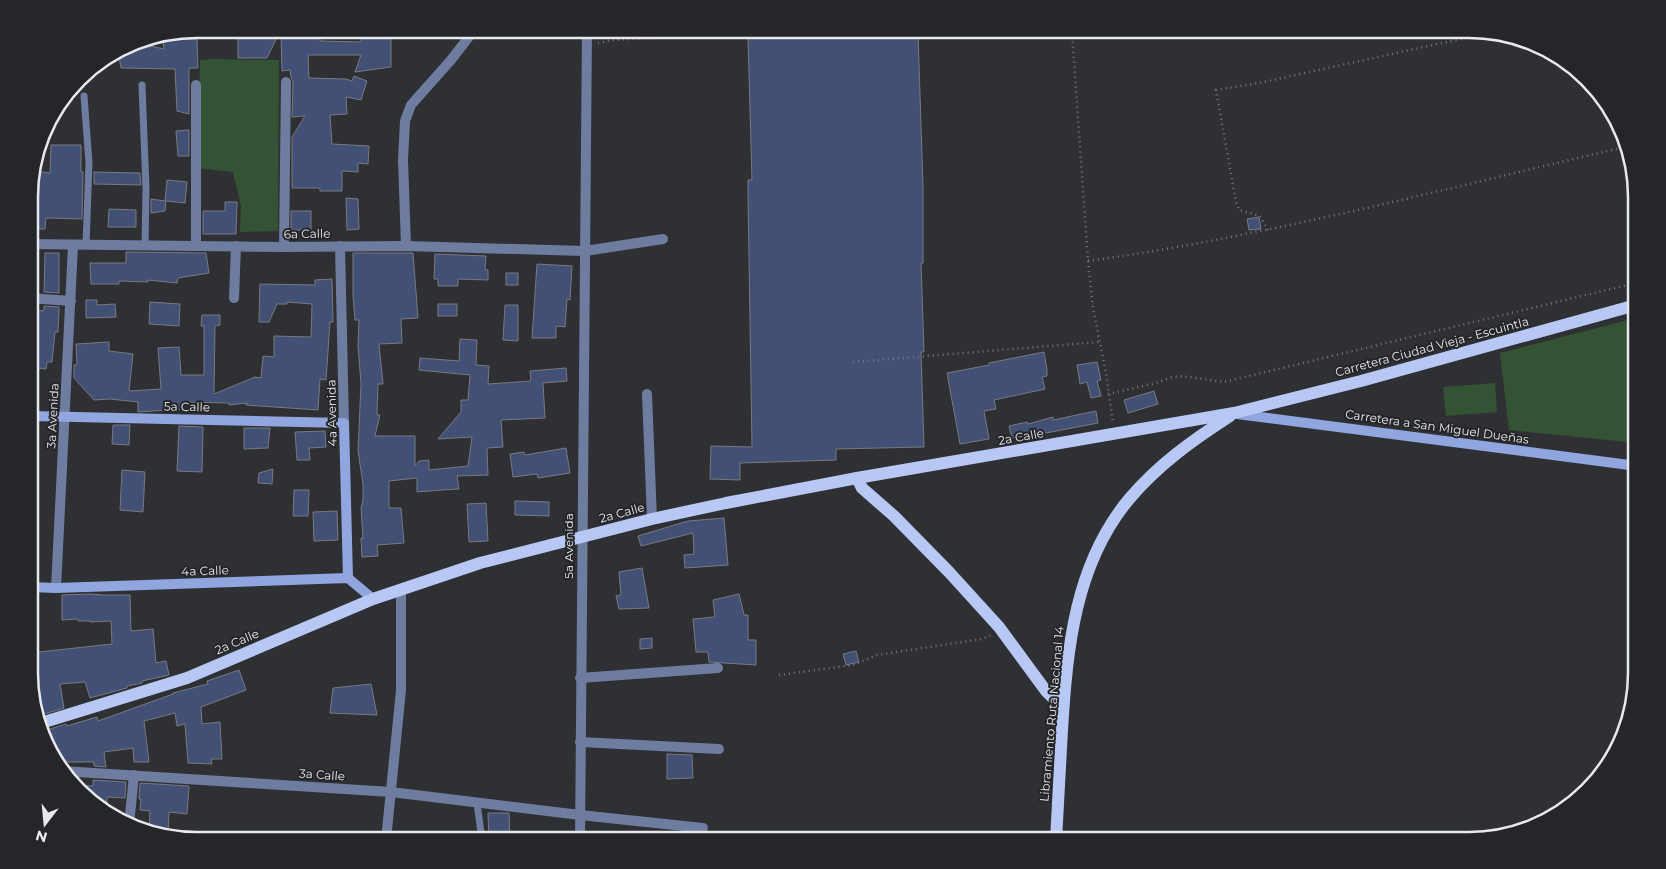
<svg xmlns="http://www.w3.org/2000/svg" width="1666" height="869" font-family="Montserrat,sans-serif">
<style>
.green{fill:#345334}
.building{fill:#435076;stroke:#787a7f}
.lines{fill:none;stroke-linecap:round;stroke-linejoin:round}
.path{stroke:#76787b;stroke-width:2.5;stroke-dasharray:1 4;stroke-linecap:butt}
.lane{stroke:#6e7c9f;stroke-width:7}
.street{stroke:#6e7c9f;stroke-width:10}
.secondary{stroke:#91a6de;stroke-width:10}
.primary{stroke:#b8c8f4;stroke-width:12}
.labels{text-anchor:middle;stroke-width:4;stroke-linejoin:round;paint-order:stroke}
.street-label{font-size:12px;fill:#e8e9ec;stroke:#24262a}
.rim{fill:none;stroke:#e8e9ec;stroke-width:2.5}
</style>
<rect width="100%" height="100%" fill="#2e3034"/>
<!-- green -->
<g class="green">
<polygon points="214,59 279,60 278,231 240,232 241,206 233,172 198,168 200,60"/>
<polygon points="1636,318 1637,443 1509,430 1500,353"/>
<polygon points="1495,383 1497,412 1446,416 1443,387"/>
</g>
<!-- building -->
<g class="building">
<polygon points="372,31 391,34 391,67 355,72 361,55 308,55 309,78 346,79 352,81 354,76 367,81 361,100 346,97 347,114 330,115 332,144 369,146 368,164 358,163 358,172 342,171 342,191 320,191 320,188 292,188 292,137 305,116 292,117 293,82 291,77 290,70 282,71 281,37 320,37 320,41 361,42 361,36 365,33 372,34"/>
<polygon points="918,34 923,186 923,263 921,263 924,352 921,352 924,447 836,449 836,460 740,463 740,480 710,479 711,446 752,447 748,194 748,180 752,180 748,38"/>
<polygon points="277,37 267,58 238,58 238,38"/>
<polygon points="163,39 197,39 198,68 189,68 189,114 177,111 175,69 121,68 118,50 132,42 164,49"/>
<polygon points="189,130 189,156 178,156 176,131"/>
<polygon points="51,145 81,145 81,172 83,172 82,219 46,218 45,229 33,229 35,171 50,173"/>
<polygon points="94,172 140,173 141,185 94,184"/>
<polygon points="167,180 187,182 185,203 166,201 165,211 151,213 151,199 165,201"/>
<polygon points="346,198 358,199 359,229 347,230"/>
<polygon points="225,202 237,202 236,234 203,234 203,211 225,211"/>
<polygon points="109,209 136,210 136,227 108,227"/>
<rect x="291" y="211" width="20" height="19"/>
<polygon points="1259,217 1261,229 1249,230 1247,219"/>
<polygon points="126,252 206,253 209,273 178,278 177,283 148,280 148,282 119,281 119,284 91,284 90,263 126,263"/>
<polygon points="45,253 59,253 59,293 44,292"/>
<polygon points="353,253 413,253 418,318 401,319 402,343 379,344 383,384 378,384 377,415 380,415 375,436 415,436 415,466 419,461 429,460 429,470 468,466 472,437 438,439 461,412 461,400 468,400 470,375 419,370 420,358 459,361 460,339 477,340 476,365 489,366 488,384 531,381 530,371 566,368 567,381 543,383 545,418 501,420 503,447 487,448 488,475 457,476 459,489 442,490 417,492 417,478 389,481 389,508 401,508 404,543 377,545 378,556 362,557 361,538 363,538 361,508 363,500 363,484 358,451 361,384 358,346 359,320 355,320 353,295"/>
<polygon points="435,254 486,256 485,270 488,270 488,280 458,279 458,286 438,286 438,279 434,279"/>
<polygon points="537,264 572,266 570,300 567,299 565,327 556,326 556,338 532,338"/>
<rect x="506" y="273" width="12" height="12"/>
<polygon points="332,279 333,322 330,322 326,380 320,379 318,410 246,405 247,403 229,405 229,403 183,402 183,409 138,412 138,402 110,399 94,400 74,378 74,365 77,365 76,344 109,342 109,351 133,354 129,391 161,389 158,348 179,347 181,375 204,375 204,326 201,326 202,315 220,315 220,325 215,326 214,394 255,377 261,378 263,356 274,357 274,336 311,337 312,304 287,302 287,304 277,304 269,322 259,322 260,284 315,285 315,280"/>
<polygon points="86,300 97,300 97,305 115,304 116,317 86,318"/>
<polygon points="150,302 180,304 179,326 149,324"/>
<rect x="438" y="304" width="19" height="12"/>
<polygon points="505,305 518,305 518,341 503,340"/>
<polygon points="44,306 59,307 59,312 58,332 55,332 52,362 47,362 46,369 30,367 29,309 44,311"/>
<polygon points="1044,352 1047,370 1047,376 1042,377 1045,389 994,400 996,409 984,411 989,439 960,444 947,373 989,365 989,363"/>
<polygon points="1097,362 1101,380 1097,381 1101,396 1091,398 1087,382 1080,384 1077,365"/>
<polygon points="1154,391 1158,404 1128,413 1124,400"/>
<polygon points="1096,411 1098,423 1046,433 1012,438 1009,426 1027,422 1028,424 1053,417 1053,420"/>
<polygon points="113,425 130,425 129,445 112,444"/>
<polygon points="179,426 203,427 202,472 177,471"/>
<polygon points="244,428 270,428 268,448 244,449"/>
<polygon points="325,431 326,447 309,448 310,460 297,460 295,432"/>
<polygon points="566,448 570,473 538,478 537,474 513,477 510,454 524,452 525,455"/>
<polygon points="273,469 272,484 258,483 259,473"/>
<polygon points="122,470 145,472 143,512 120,510"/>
<polygon points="294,490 309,490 308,516 293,516"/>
<polygon points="515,501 549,502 549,516 515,515"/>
<polygon points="486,503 488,541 469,542 467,504"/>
<polygon points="337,511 338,540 314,541 313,512"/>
<polygon points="724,518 728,565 685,568 684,555 694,554 693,533 641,546 638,536 688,521"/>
<polygon points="642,568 649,608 619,609 616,596 621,595 619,572"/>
<polygon points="90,594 103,595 130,595 131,631 153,629 156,663 166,661 169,675 142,681 142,683 127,686 127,688 90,698 85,682 60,684 64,708 38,716 35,707 32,676 30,676 30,653 112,644 111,621 90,622 90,621 78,621 78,619 62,620 62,595"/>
<polygon points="739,594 744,615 748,615 748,640 756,640 756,665 709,662 708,652 696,652 693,619 715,617 713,600"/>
<polygon points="652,638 652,648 640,649 640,639"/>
<polygon points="856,651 859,662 846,665 843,654"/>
<polygon points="239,670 246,690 201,707 202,724 220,722 222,759 211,759 212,764 188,763 185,724 177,726 175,713 144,721 149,762 134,762 133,748 104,752 106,767 94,766 94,762 56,762 44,731 66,724 67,726 97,717 98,721 173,694 173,693 208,684 207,681"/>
<polygon points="371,684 377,715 330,713 333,688"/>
<polygon points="667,754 692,755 693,778 667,779"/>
<polygon points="93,780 126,782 125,798 107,797 107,809 78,785 93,786"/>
<polygon points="140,783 189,786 187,814 169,812 168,834 149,829 150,811 140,810 141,799 139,799"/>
<polygon points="488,813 509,813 510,840 489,840"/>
</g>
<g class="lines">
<!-- path -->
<g class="path">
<polyline points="1010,29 1072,32"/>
<polyline points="1092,29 1072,32 1088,261 1093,308 1106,373 1113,422"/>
<polyline points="598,43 613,40 748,33 786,29"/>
<polyline points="1268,230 1260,216 1239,210 1236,202 1216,90 1259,83 1488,33"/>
<path d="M1088,261C1269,236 1447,188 1625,147"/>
<polyline points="853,362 1099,342"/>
<polyline points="1108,394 1156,383 1172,377 1182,376 1224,382 1636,283"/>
<polyline points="779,675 853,665 877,655 982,639 991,635"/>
</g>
<!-- lane -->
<g class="lane">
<polyline points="142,85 146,189 145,246"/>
<polyline points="84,96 89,163 86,245"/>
<polyline points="477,803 482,840"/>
</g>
<!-- street -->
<g class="street">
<polyline points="179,32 359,29"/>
<polyline points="29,244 284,247 406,246 585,251 663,239"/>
<polyline points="196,246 196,85"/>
<polyline points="340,246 344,423"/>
<polyline points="406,246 403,160 405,121 411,105 451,60 475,29"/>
<polyline points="284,247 286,82"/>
<polyline points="29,298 71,301"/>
<polyline points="234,298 236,246"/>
<polyline points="647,394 652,519"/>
<polyline points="56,588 73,245"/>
<polyline points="580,678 718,668"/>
<polyline points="580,742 719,749"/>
<polyline points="62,771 391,792 580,815 703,828"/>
<polyline points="129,825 134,775"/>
<polyline points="386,840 401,690 401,589"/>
<polyline points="580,840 587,29"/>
</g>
<!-- secondary -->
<g class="secondary">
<polyline points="1237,414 1637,466"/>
<polyline points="30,416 344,423 348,578"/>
<polyline points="30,587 56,588 348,578 373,599"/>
</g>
<!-- primary -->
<g class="primary">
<polyline points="857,478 862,488 894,516 949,572 999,627 1046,691 1052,697 1064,698"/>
<polyline points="41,723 187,678 373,599 480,563 652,519 726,503 857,478 1234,413 1361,381 1636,305"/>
<path d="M1056,840C1058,803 1060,767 1062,730C1067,648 1075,563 1130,498C1159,464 1193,440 1230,416"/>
</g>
</g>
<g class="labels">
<!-- street labels -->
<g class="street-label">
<text transform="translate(307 234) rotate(-1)" y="4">6a Calle</text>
<text transform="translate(1432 347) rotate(-15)" y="4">Carretera Ciudad Vieja - Escuintla</text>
<text transform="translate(187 407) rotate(1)" y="4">5a Calle</text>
<text transform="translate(332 413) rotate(-91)" y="4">4a Avenida</text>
<text transform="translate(53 416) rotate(-87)" y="4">3a Avenida</text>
<text transform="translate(1437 427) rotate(8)" y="4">Carretera a San Miguel Dueñas</text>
<text transform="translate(1021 437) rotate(-10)" y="4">2a Calle</text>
<text transform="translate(622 513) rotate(-15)" y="4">2a Calle</text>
<text transform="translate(569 546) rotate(-90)" y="4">5a Avenida</text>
<text transform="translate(205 571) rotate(-2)" y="4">4a Calle</text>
<text transform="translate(237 642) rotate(-23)" y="4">2a Calle</text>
<text transform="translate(1052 714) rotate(-85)" y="4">Libramiento Ruta Nacional 14</text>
<text transform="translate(322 775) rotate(4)" y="4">3a Calle</text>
</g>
</g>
<!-- crop -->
<path d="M0 0H1666V869H0ZM197 38H1469A159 159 0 0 1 1628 197V673A159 159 0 0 1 1469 832H197A159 159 0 0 1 38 673V197A159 159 0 0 1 197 38Z" fill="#24262a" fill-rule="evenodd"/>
<path class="rim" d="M197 38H1469A159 159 0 0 1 1628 197V673A159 159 0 0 1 1469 832H197A159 159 0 0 1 38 673V197A159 159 0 0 1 197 38Z"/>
<!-- north arrow -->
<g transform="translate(45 824) rotate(196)" stroke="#24262a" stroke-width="4" paint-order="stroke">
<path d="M0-4L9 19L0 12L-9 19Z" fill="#e8e9ec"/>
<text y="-8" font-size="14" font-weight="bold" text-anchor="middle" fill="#e8e9ec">N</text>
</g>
</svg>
